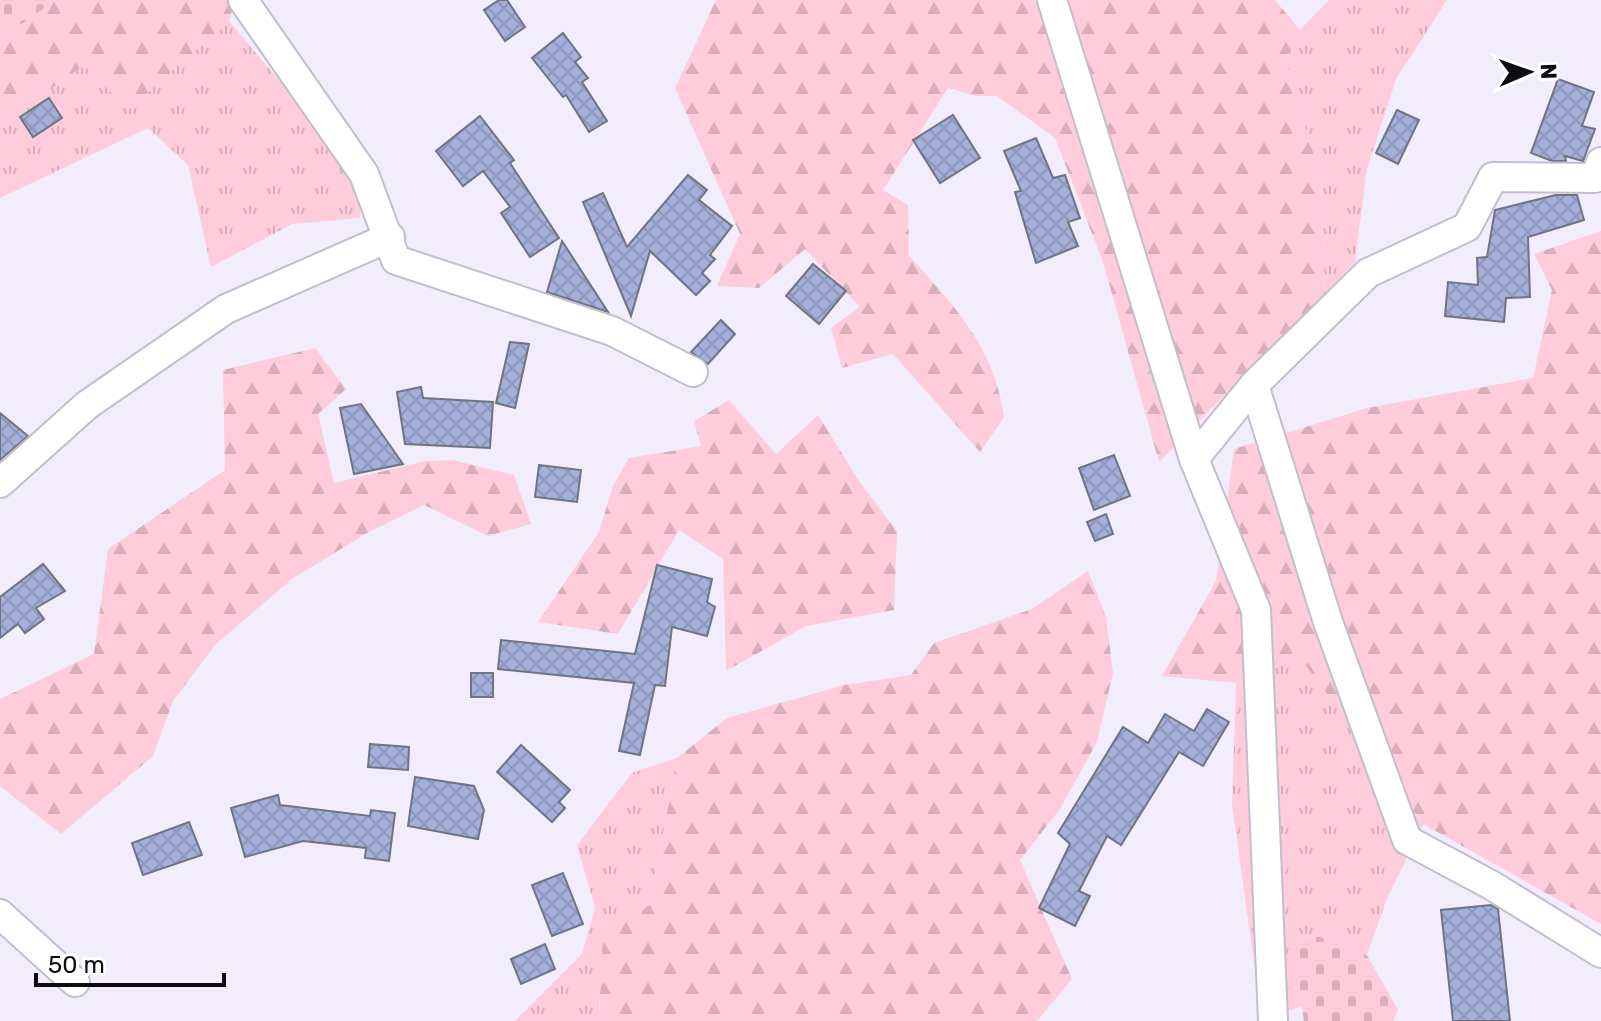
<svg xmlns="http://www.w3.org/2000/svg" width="1601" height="1021" font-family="Rubik,sans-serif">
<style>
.grass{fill:url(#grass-tufts)}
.forest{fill:url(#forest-firs)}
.cemetery{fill:url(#cemetery-stones)}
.building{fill:url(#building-cross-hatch);stroke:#707482;stroke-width:2}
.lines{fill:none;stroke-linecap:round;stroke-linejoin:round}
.minor-casing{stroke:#c3bece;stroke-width:32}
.minor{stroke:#fff;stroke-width:28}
</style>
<defs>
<pattern id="grass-tufts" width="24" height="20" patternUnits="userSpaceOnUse" patternTransform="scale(2)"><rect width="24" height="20" fill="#ffccdb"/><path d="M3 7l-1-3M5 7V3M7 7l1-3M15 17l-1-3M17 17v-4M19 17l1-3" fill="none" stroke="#d9aebb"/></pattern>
<pattern id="forest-firs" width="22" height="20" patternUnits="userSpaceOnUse" patternTransform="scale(2)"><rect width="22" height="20" fill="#ffccdb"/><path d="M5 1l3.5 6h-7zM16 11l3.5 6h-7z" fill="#d9aebb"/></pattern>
<pattern id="cemetery-stones" width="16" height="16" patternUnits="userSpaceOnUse" patternTransform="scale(2)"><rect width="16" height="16" fill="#ffccdb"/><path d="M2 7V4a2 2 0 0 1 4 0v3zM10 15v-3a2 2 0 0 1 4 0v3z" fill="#d9aebb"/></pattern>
<pattern id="building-cross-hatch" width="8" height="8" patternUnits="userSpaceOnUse" patternTransform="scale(2)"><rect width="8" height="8" fill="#a4b0da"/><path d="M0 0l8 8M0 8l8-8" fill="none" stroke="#8c96ba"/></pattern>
</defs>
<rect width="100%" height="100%" fill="#f2edfd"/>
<!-- grass -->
<g class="grass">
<polygon points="1329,0 1447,0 1396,79 1367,169 1355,262 1325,293 1321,178 1286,64 1300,30"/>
<polygon points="229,21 293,97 360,196 360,218 292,224 211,267 188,165 148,128 0,198 0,124 85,65 128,109"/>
<polygon points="1301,658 1423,824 1386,901 1367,955 1320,937 1292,936 1302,1006 1262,1020 1232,804 1236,683"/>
<polygon points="677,758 650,905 599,1000 599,1021 515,1021 582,954 595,908 577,845 632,773"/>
</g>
<!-- forest -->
<g class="forest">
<polygon points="55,0 235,0 229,21 128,110 85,65 0,124 0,33 16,27"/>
<path d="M716,0H1275L1300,30L1286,64L1321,178L1325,293L1159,462L1103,262L1055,138L997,96H976L948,88L883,190L908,205L909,256C954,305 995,348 1004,417L980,452L893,354L842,368L831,328L860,307L805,249L759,288L717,286L740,234L675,88Z"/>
<polygon points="1601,231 1601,924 1423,824 1301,659 1236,683 1162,676 1216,581 1234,449 1367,408 1533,378 1552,290 1534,254"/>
<polygon points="315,348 346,389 318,414 334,483 425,461 452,460 514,475 531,524 488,536 424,505 367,533 292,579 216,644 173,701 153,756 61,834 0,786 0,699 94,654 108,549 225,470 223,370"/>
<polygon points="729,400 776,454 818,415 859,481 897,531 894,610 806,626 726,671 723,559 679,530 618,634 538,622 599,532 613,486 629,458 701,446 694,421"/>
<polygon points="1088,571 1106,617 1113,673 1097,742 1060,809 1020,860 1072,979 1037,1021 599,1021 603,932 650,905 677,758 727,718 844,685 911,675 934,643 1032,609"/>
</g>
<!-- cemetery -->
<g class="cemetery">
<polygon points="0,0 55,0 16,28 0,33"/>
<polygon points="1292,936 1320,937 1367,955 1398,1010 1393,1021 1304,1021"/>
</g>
<!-- building -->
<g class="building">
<polygon points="499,0 507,0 525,27 505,41 484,10"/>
<polygon points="563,33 581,57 575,62 588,78 582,82 607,121 589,132 566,95 563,97 532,58"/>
<polygon points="1558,79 1594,92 1582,126 1595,129 1583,161 1565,156 1566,161 1552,161 1531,153"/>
<polygon points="49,98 62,118 33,137 20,117"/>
<polygon points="1397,110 1419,120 1398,164 1376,153"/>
<polygon points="953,115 980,158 940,183 913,140"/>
<polygon points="480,116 514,160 510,163 559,238 530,257 501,213 510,207 483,171 463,186 436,151"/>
<polygon points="1036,138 1053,178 1065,175 1080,218 1068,222 1078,246 1036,263 1015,192 1021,191 1004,151"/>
<polygon points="688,175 707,190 699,200 732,226 710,255 715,259 702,273 710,281 696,295 650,251 631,316 583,202 603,193 627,247"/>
<polygon points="1556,195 1577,195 1584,220 1528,237 1530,297 1506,298 1504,322 1445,316 1448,282 1478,285 1477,258 1487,257 1495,210"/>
<polygon points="562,241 608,312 547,292"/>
<polygon points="813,264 846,291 819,324 786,296"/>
<polygon points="721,320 735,334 708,364 691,352"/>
<polygon points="510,342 529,344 515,408 496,403"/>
<polygon points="421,387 423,398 493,402 490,448 405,444 397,392"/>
<polygon points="361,404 403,464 354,474 340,408"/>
<polygon points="0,413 28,436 0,460"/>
<polygon points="1114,455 1130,496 1094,510 1079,468"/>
<polygon points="539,465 581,470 577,502 535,497"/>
<polygon points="1106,514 1113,534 1095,541 1087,522"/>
<polygon points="43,564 65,591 36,608 44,619 25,633 18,624 0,638 0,597"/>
<polygon points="657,565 712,579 707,602 715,607 707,636 672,627 665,686 655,685 640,755 619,751 634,683 498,669 501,640 635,654"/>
<rect x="471" y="673" width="22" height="24"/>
<polygon points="1207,709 1229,722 1203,766 1179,752 1121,845 1107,836 1079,891 1090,896 1075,926 1039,908 1070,844 1058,833 1123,727 1148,743 1165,714 1194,731"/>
<polygon points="370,744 409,747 408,770 368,767"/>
<polygon points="521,745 570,790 559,802 565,808 552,822 497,772"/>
<polygon points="415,777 474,786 484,810 478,839 408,826"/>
<polygon points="278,795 280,805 370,816 371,810 395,813 389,861 365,858 366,848 303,841 245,857 231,808"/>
<polygon points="189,822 202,855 143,875 132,843"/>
<polygon points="563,873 583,924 552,936 532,885"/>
<polygon points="1491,905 1498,909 1510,1021 1453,1021 1441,910"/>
<polygon points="545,944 555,969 521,984 511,959"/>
</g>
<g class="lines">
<!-- minor casing -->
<g class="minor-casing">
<g id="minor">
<polyline points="243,0 364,174 396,260 612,331 693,372"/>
<polyline points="1052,0 1194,459 1256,610 1273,1021"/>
<polyline points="1254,385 1328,622 1407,840 1491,885 1601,953"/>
<polyline points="1194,459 1254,385 1368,273 1467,227 1493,177 1595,178 1601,162"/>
<polyline points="0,483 87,405 226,309 390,237"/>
<polyline points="0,914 75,982"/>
</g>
</g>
<!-- minor -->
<use href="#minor" class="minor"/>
</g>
<!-- north arrow -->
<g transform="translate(1529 72) rotate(88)" stroke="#ffffff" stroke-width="6" paint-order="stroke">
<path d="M0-6L14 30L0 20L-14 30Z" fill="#0e0c11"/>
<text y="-12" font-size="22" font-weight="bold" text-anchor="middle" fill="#0e0c11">N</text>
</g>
<!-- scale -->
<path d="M36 973v12h188v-12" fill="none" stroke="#0e0c11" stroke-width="4"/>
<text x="48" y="973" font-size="24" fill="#0e0c11" stroke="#ffffff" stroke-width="6" paint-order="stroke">50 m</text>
</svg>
